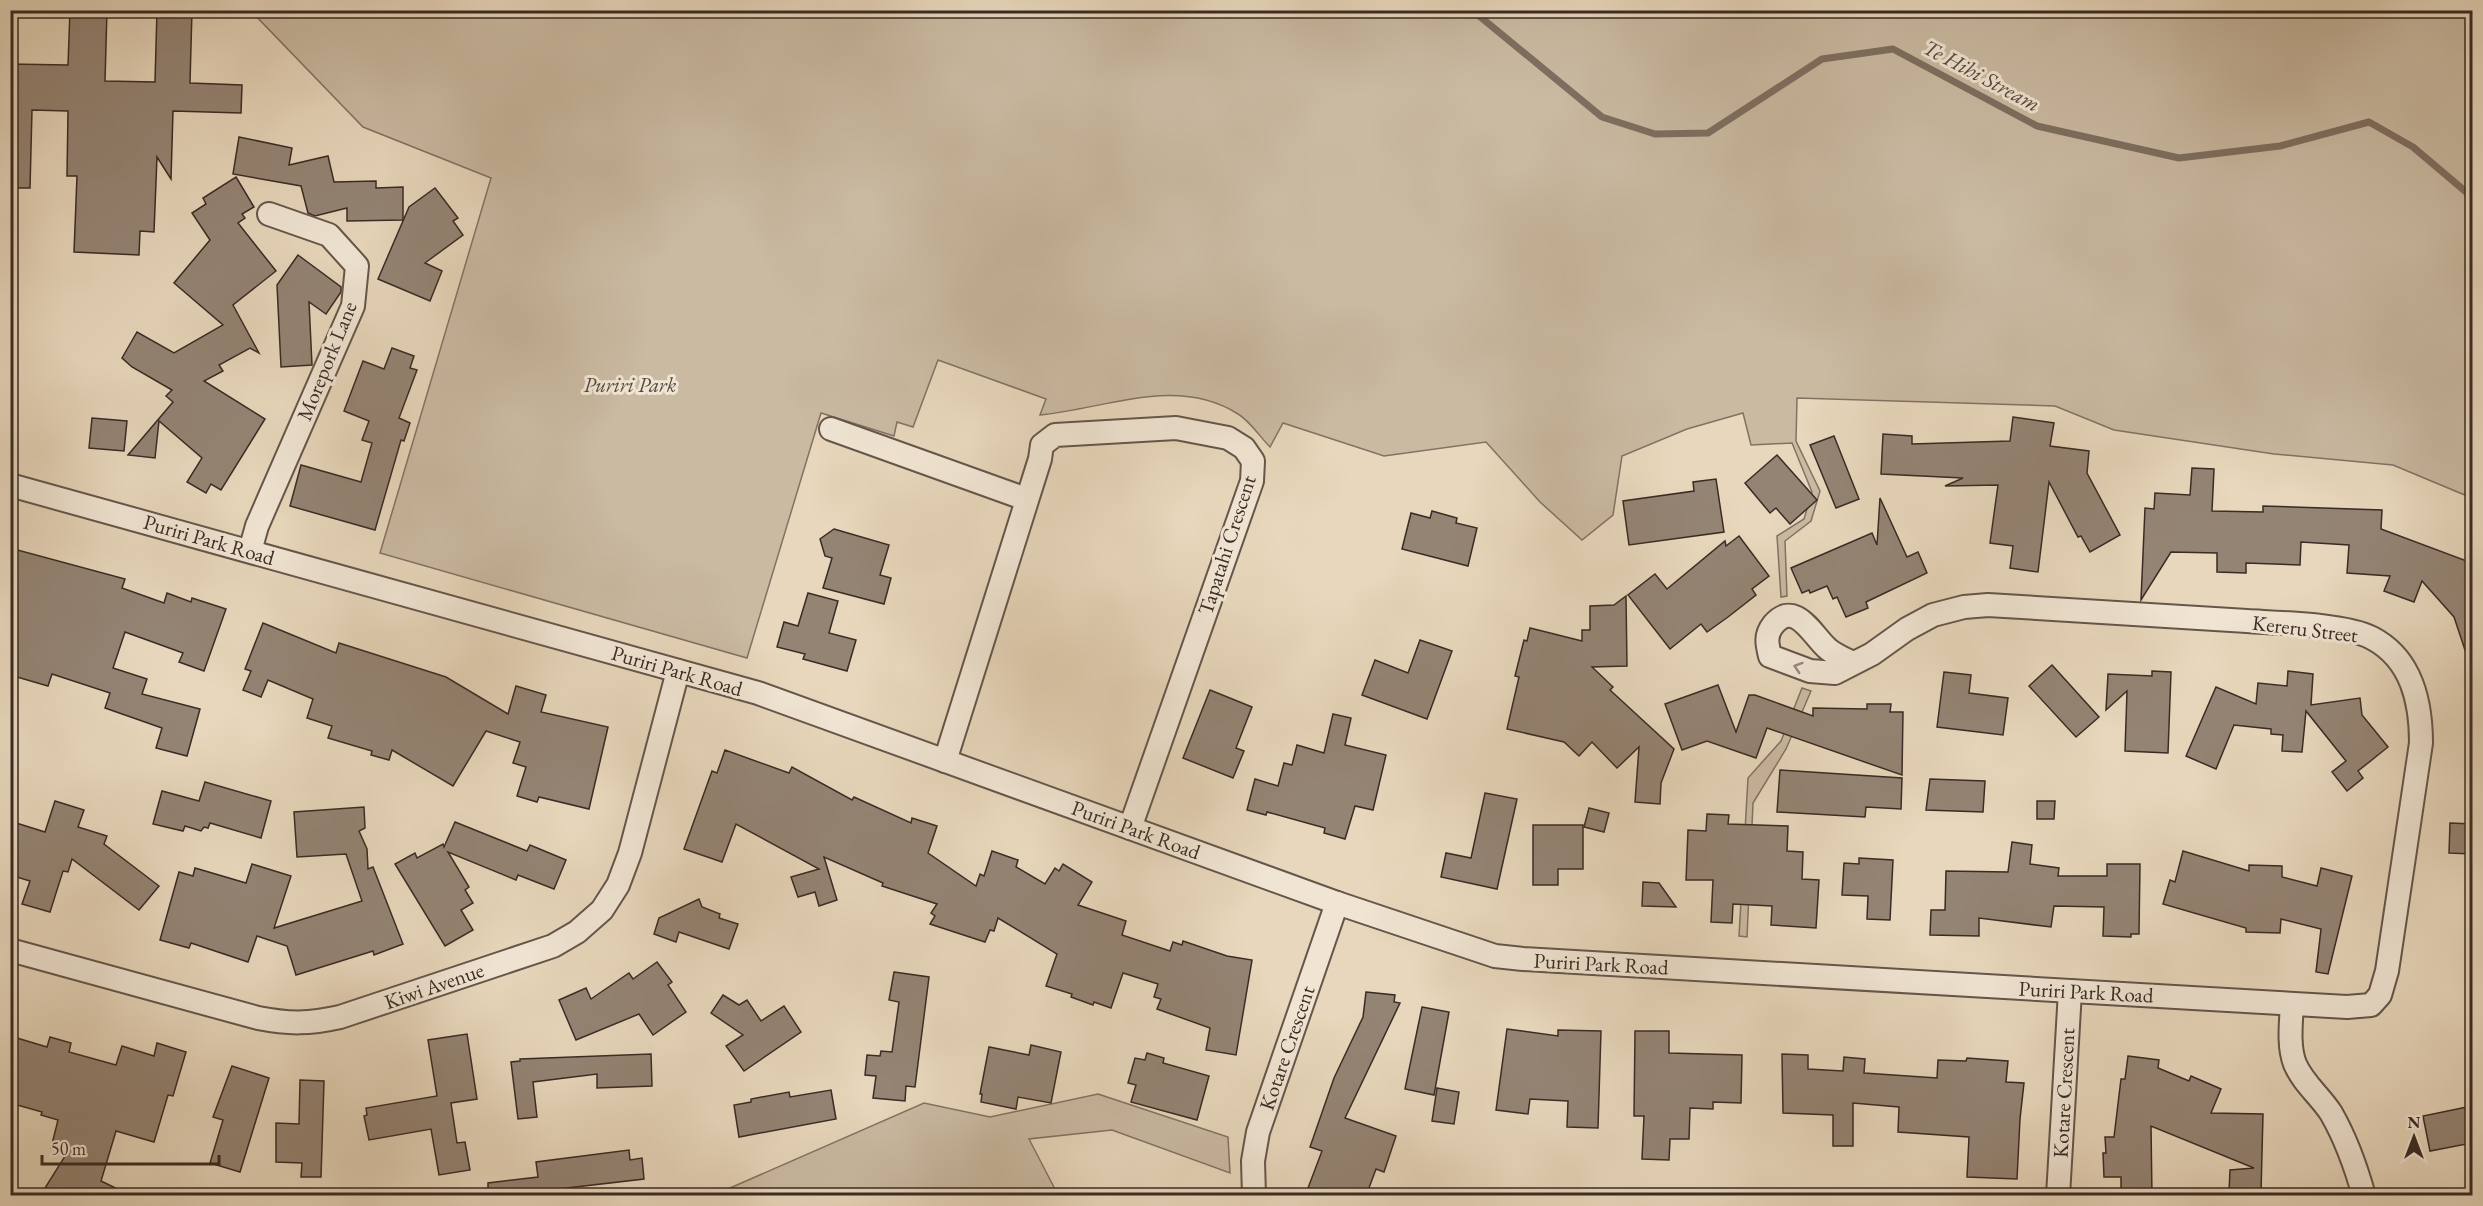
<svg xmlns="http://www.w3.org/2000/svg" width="2483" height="1206" font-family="'EB Garamond',serif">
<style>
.green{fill:#cabaa2;stroke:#827264;stroke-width:1.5}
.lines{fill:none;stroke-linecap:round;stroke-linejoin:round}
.stream{stroke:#7e6f61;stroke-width:7}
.building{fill:#948474;stroke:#392b25;stroke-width:1.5}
.street-casing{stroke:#65564b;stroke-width:26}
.street{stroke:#f0e5d3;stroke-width:22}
.oneway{stroke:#94887c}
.labels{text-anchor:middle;stroke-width:6;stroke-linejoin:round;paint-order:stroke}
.street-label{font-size:21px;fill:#392b25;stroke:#f0e5d3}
.park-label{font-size:21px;font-style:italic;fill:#56483e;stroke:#f0e5d3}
.water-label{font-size:22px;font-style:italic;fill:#56483e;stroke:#f0e5d3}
</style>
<rect width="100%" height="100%" fill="#e8d7bc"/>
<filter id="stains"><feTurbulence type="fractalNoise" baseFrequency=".00333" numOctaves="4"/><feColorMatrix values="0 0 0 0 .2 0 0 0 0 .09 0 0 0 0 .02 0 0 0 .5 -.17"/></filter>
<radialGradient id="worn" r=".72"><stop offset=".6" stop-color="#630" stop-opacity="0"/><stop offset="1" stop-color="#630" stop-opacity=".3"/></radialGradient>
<!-- green -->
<g class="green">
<path d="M251,11H2472V498L2393,465L2274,454L2114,430L2055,406L1797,398L1796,441L1820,491L1811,521L1785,541L1787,596L1781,597L1777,536L1804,519L1812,492L1792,443L1751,445L1743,413L1687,429L1622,456L1613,515L1582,540L1540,502L1486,442L1384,456L1283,423L1270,447C1260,437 1250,421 1238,414C1177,375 1105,409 1040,415L1046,399L938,360L913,427L897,422L894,436L821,413L747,658L380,553L491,178L363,127Z"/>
<polygon points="1802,688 1811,691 1786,749 1753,803 1747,937 1739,936 1748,778 1781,741"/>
<polygon points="1098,1094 1228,1137 1230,1173 1112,1130 1029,1139 1058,1195 714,1195 924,1103 990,1117"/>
</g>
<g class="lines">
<!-- stream -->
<polyline class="stream" points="1472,10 1602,117 1655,134 1708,133 1822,59 1893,49 2037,126 2179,158 2280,146 2369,122 2413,147 2472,197"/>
</g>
<!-- building -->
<g class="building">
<polygon points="70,10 107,10 105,81 155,82 157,10 192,10 190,83 242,85 241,113 173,111 171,179 157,157 154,232 140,231 139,255 74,252 77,176 67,176 68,111 32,110 30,188 10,188 10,64 68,65"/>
<polygon points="239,137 292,148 289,165 328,156 334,182 376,181 376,188 403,187 403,220 347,221 347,208 315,216 308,213 301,186 233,174"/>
<polygon points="236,177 254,207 242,214 245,218 238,223 276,271 233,305 259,353 250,348 219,365 223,371 204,381 265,419 221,490 211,484 206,493 187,482 202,458 159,421 155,458 128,455 173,402 166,396 172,390 132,367 122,358 137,332 174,353 223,325 174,283 210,240 192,213 206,204 203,198"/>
<polygon points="435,188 458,218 453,221 463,235 425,263 442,271 430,301 378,279 409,207"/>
<polygon points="298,255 341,287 341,292 326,314 309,302 312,365 281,367 277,285"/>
<polygon points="392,348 414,356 410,368 417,370 399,418 410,423 404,441 401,440 375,530 290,506 301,465 361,482 372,443 362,440 369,421 344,411 363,361 384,369"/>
<polygon points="2013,417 2054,423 2050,446 2089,451 2087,473 2120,535 2090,552 2081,536 2078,537 2049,482 2038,572 2010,568 2013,546 1990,543 1998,485 1945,486 1963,478 1881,474 1883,434 1912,436 1912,444 2010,441"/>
<polygon points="92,418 127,421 124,451 89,448"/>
<polygon points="1834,436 1859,499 1836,508 1810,445"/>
<polygon points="1777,455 1817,500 1790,524 1776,508 1770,513 1745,483"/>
<polygon points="2192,468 2214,469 2212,511 2263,512 2263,506 2382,510 2381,529 2472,563 2472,661 2469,662 2454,617 2422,581 2414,602 2384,591 2390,576 2347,573 2349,545 2301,542 2300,565 2246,563 2246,573 2217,572 2217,553 2171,552 2141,600 2145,508 2154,509 2155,493 2190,495"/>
<polygon points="1716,479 1724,532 1629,545 1623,501 1694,491 1693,482"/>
<polygon points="1880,498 1907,557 1918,552 1927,573 1866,602 1868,608 1846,617 1837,597 1833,599 1827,586 1810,593 1809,590 1802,593 1791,568 1872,533 1877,545"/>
<polygon points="1432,511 1457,518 1456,523 1477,528 1468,566 1402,549 1411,513 1430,518"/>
<polygon points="834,529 889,545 880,575 891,578 884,604 823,588 832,558 825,556 820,539"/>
<polygon points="1739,536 1769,576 1752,589 1756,595 1728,617 1707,632 1701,624 1670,649 1628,595 1655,574 1667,589 1725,541 1726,546"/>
<polygon points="10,548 125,579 122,588 164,603 167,593 191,602 192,598 226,609 204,671 179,662 183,653 125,632 113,668 147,679 142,694 200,709 187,756 156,748 162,728 105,708 110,693 52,674 48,686 10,675"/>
<polygon points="808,593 838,601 829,633 856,640 847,671 803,659 805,654 777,647 784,622 798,626"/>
<polygon points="1626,596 1627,666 1592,667 1613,687 1610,690 1674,749 1661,783 1660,804 1635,802 1639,747 1617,768 1592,742 1579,756 1564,742 1507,729 1519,677 1515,676 1524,640 1527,641 1530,628 1582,641 1582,630 1590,630 1590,606 1614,605"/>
<polygon points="263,623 336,653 339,643 446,677 508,714 516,686 546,695 541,712 608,727 589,809 539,797 537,802 517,796 526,767 513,763 520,742 486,731 453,786 392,750 389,760 371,755 372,751 328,738 332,726 307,718 313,699 268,680 261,697 243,690 251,671 245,669"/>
<polygon points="1420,640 1452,651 1427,719 1362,695 1375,660 1408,673"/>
<polygon points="2052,665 2099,717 2076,737 2029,686"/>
<polygon points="2152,671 2171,672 2168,753 2125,751 2127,691 2106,710 2108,674 2152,676"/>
<polygon points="2288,671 2313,674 2311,705 2360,698 2362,715 2388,747 2358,771 2363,778 2347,791 2332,772 2346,761 2306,711 2302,752 2282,751 2283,735 2271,734 2271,729 2234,725 2216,769 2186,756 2216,687 2256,704 2258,683 2287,686"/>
<polygon points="1944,672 1971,675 1969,693 2008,698 2003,735 1937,727"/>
<polygon points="1718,685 1736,732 1749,695 1755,695 1813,716 1813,708 1867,709 1867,704 1891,704 1890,712 1903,712 1902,775 1767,728 1756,758 1707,741 1682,750 1665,704"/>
<polygon points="1210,690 1252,707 1236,748 1244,751 1233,778 1183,758"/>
<polygon points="1333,714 1351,718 1345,745 1386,755 1373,810 1355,806 1345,839 1324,833 1325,828 1267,812 1266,815 1247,810 1255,779 1278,786 1284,763 1292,765 1297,745 1324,753"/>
<polygon points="725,750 789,773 792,767 852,800 854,797 911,823 912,818 937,826 928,853 976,886 980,874 984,876 992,851 1018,860 1016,867 1045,884 1055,868 1059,871 1063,864 1092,882 1078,905 1126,921 1122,935 1170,951 1173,942 1182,945 1183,941 1227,956 1252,960 1236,1055 1206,1050 1210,1028 1157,1009 1161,999 1154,997 1158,984 1123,973 1111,1008 1094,1002 1093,1005 1071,997 1072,994 1046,986 1057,954 998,918 994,931 990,930 985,942 930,924 935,916 931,913 937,904 882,886 883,883 824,857 837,900 819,906 815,892 798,897 791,877 819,869 736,824 722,862 684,849 712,771 717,773"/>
<polygon points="1780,770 1902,778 1901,809 1866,807 1865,817 1777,812"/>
<polygon points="1930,779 1985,781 1983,812 1926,810"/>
<polygon points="205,782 271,801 261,838 210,823 208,828 204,827 201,831 185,826 183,831 153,824 162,791 199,801"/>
<polygon points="1485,793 1517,799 1497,889 1441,877 1446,853 1471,858"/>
<polygon points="55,801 84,810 78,827 107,836 104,844 159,886 139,910 72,859 68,872 63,871 50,912 22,904 30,881 10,875 10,821 45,832"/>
<polygon points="2037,801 2055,801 2054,819 2037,819"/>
<polygon points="364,807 365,828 359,831 367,849 368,869 373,867 403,944 374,955 373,951 296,975 287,946 257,936 248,962 191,943 189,948 160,940 179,872 193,876 195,868 246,883 252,864 291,876 274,928 362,901 346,854 297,857 294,812"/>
<polygon points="1589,808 1609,813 1604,832 1584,827"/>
<polygon points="1707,814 1729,815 1728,824 1788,826 1787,851 1803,852 1802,879 1819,880 1816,928 1771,925 1772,906 1733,904 1732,923 1711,922 1713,880 1686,880 1688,830 1706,831"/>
<polygon points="455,822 527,851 530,845 566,860 554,889 518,875 516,880 448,852 469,887 465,890 473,903 461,910 473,930 445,946 395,864 415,853 417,858 443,844 444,847"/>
<polygon points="2450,823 2472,824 2472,854 2449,853"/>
<polygon points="1533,825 1583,825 1583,869 1558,869 1558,885 1533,885"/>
<polygon points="2012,842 2032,845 2030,864 2059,868 2058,876 2107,876 2107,864 2140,864 2139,934 2131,934 2131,937 2103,936 2104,907 2054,906 2051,927 1979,918 1979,936 1930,935 1931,910 1945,910 1946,871 2008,872"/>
<polygon points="2183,851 2249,871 2249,865 2282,866 2282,877 2317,886 2321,868 2352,876 2328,974 2316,972 2321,929 2281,919 2280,933 2246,932 2246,928 2163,904 2170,880 2175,882"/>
<polygon points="1859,858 1893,860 1890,920 1867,919 1868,896 1842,895 1844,863 1859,864"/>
<polygon points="1643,882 1659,883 1676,907 1642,906"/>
<polygon points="699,899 702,907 720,914 719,918 738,924 729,949 679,932 676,942 654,934 659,918"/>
<polygon points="657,962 672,982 668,985 686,1012 653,1035 639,1014 576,1040 559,1000 586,988 591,999 629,973 633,979"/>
<polygon points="894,972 929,977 915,1087 906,1086 905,1101 873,1098 876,1076 865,1075 867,1055 880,1056 881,1051 892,1052 899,1002 889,1000"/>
<polygon points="1366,992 1395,995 1394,1002 1400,1003 1345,1118 1396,1136 1384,1172 1376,1169 1366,1196 1305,1196 1322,1151 1310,1147 1334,1078 1363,1017"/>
<polygon points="723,995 739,1005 747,1000 761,1021 784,1006 801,1032 744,1071 726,1046 743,1035 711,1013"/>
<polygon points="1422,1007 1449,1012 1434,1095 1405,1089"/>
<polygon points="1507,1029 1558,1036 1558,1030 1601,1031 1598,1128 1567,1127 1568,1101 1530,1099 1528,1114 1496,1110"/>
<polygon points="1635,1031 1669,1031 1669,1053 1742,1055 1741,1103 1713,1102 1713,1109 1690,1108 1689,1139 1670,1139 1669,1160 1642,1159 1644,1116 1634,1116"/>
<polygon points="467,1034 477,1099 451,1103 457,1143 465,1142 470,1170 439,1175 431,1129 369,1140 364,1116 367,1115 366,1108 437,1096 428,1040"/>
<polygon points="50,1037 71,1043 69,1052 116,1065 122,1046 154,1056 157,1043 186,1052 173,1096 168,1095 154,1142 116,1131 101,1181 132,1196 40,1196 67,1153 51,1148 58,1120 41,1115 42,1112 10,1103 10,1061 17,1038 47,1047"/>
<polygon points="1031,1045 1061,1052 1051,1103 1018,1097 1016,1109 981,1102 982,1094 980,1094 989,1047 1029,1055"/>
<polygon points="1147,1053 1164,1058 1163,1063 1209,1076 1197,1120 1131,1102 1136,1085 1128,1083 1135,1058 1145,1060"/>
<polygon points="651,1054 652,1086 597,1088 597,1074 533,1082 537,1117 518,1119 511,1062 520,1061 520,1059"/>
<polygon points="1782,1054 1808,1055 1808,1069 1843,1071 1844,1057 1865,1059 1864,1073 1937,1078 1938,1060 1966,1061 1967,1058 2008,1061 2006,1082 2024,1083 2020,1119 2017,1179 1967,1177 1969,1137 1898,1132 1899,1107 1853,1103 1853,1146 1833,1146 1833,1115 1783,1113"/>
<polygon points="2128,1056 2159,1060 2158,1068 2189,1081 2191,1076 2221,1089 2211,1113 2263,1114 2261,1193 2229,1192 2230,1170 2254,1168 2151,1126 2152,1196 2121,1196 2121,1177 2104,1177 2103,1153 2106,1153 2105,1137 2114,1137 2121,1079 2125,1079"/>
<polygon points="232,1066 269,1078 240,1172 210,1163 223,1120 213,1117"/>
<polygon points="300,1080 324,1081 321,1177 301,1177 302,1163 276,1162 276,1123 299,1124"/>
<polygon points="1437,1088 1459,1092 1454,1124 1432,1121"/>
<polygon points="831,1090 836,1119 739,1137 734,1105 751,1102 751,1099 789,1092 790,1097"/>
<polygon points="2472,1106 2472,1143 2430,1151 2423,1116"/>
<polygon points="629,1150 630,1160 642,1158 644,1179 550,1190 551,1196 488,1196 488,1183 538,1177 536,1162"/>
</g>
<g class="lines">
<!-- street casing -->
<g class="street-casing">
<g id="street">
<polyline points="831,429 1026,499"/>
<path d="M10,485L758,693L1337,903L1495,956L1523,959L2347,1007L2371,1005L2380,995L2387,971L2421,743C2421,702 2412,659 2372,638C2345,624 2279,623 2247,621C2161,616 2075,611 1988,605L1964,607L1933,615L1907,629L1872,654L1835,673L1810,671L1770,656C1767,644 1765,635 1773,625C1796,598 1813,637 1828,649C1835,655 1845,659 1853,663"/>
<polyline points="250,551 257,526 353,306 357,266 329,235 269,214"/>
<polyline points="945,761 1040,459 1042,445 1055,435 1176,428 1228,438 1244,448 1253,461 1252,481 1130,828"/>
<path d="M10,950L258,1018C289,1024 309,1024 340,1017L553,946L577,932L602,910L618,885L630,853L678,671"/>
<path d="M2292,1004C2291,1023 2288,1046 2295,1064C2303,1083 2320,1096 2331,1113C2346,1139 2356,1167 2364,1196"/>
<polyline points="1254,1196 1253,1161 1258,1132 1337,903"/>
<polyline points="2058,1196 2070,991"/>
</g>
</g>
<!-- street -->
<use href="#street" class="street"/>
</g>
<!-- one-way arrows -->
<defs><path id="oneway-chevron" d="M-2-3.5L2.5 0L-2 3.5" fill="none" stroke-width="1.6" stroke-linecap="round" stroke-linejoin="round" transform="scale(1.5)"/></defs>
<use class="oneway" href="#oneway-chevron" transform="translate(1798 667) rotate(-162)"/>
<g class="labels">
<!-- street labels -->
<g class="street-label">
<text transform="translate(327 361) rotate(-68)" y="7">Morepork Lane</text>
<text transform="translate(209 540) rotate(16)" y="7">Puriri Park Road</text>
<text transform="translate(1227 545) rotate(-72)" y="7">Tapatahi Crescent</text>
<text transform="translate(2305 629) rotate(7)" y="7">Kereru Street</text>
<text transform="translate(677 671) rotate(16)" y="7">Puriri Park Road</text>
<text transform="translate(1136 830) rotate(20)" y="7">Puriri Park Road</text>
<text transform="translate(1601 964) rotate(3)" y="7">Puriri Park Road</text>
<text transform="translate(434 986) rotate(-19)" y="7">Kiwi Avenue</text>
<text transform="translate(2086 992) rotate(3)" y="7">Puriri Park Road</text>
<text transform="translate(1287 1048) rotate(-71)" y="7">Kotare Crescent</text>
<text transform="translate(2064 1093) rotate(-87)" y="7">Kotare Crescent</text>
</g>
<!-- park labels -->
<g class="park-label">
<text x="630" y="392">Puriri Park</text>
</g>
<!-- water labels -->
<g class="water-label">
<text transform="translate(1982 75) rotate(28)" y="8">Te Hihi Stream</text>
</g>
</g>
<!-- margin -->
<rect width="2483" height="1206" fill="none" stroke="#e8d7bc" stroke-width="36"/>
<rect x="12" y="12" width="2459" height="1182" fill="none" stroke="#392b25" stroke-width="3"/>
<rect x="18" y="18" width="2447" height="1170" fill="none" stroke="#392b25" stroke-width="1.5"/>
<!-- north arrow -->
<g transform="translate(2414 1137)" stroke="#f0e5d3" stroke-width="4.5" paint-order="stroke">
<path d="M0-4.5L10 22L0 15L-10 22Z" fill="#392b25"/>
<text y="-9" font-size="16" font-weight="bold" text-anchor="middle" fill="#392b25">N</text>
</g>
<!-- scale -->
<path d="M42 1155v9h177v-9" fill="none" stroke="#392b25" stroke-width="3"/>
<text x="51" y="1155" font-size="18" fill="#392b25" stroke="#f0e5d3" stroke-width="4.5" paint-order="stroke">50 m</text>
<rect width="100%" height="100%" filter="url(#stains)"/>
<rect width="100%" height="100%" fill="url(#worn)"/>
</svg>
